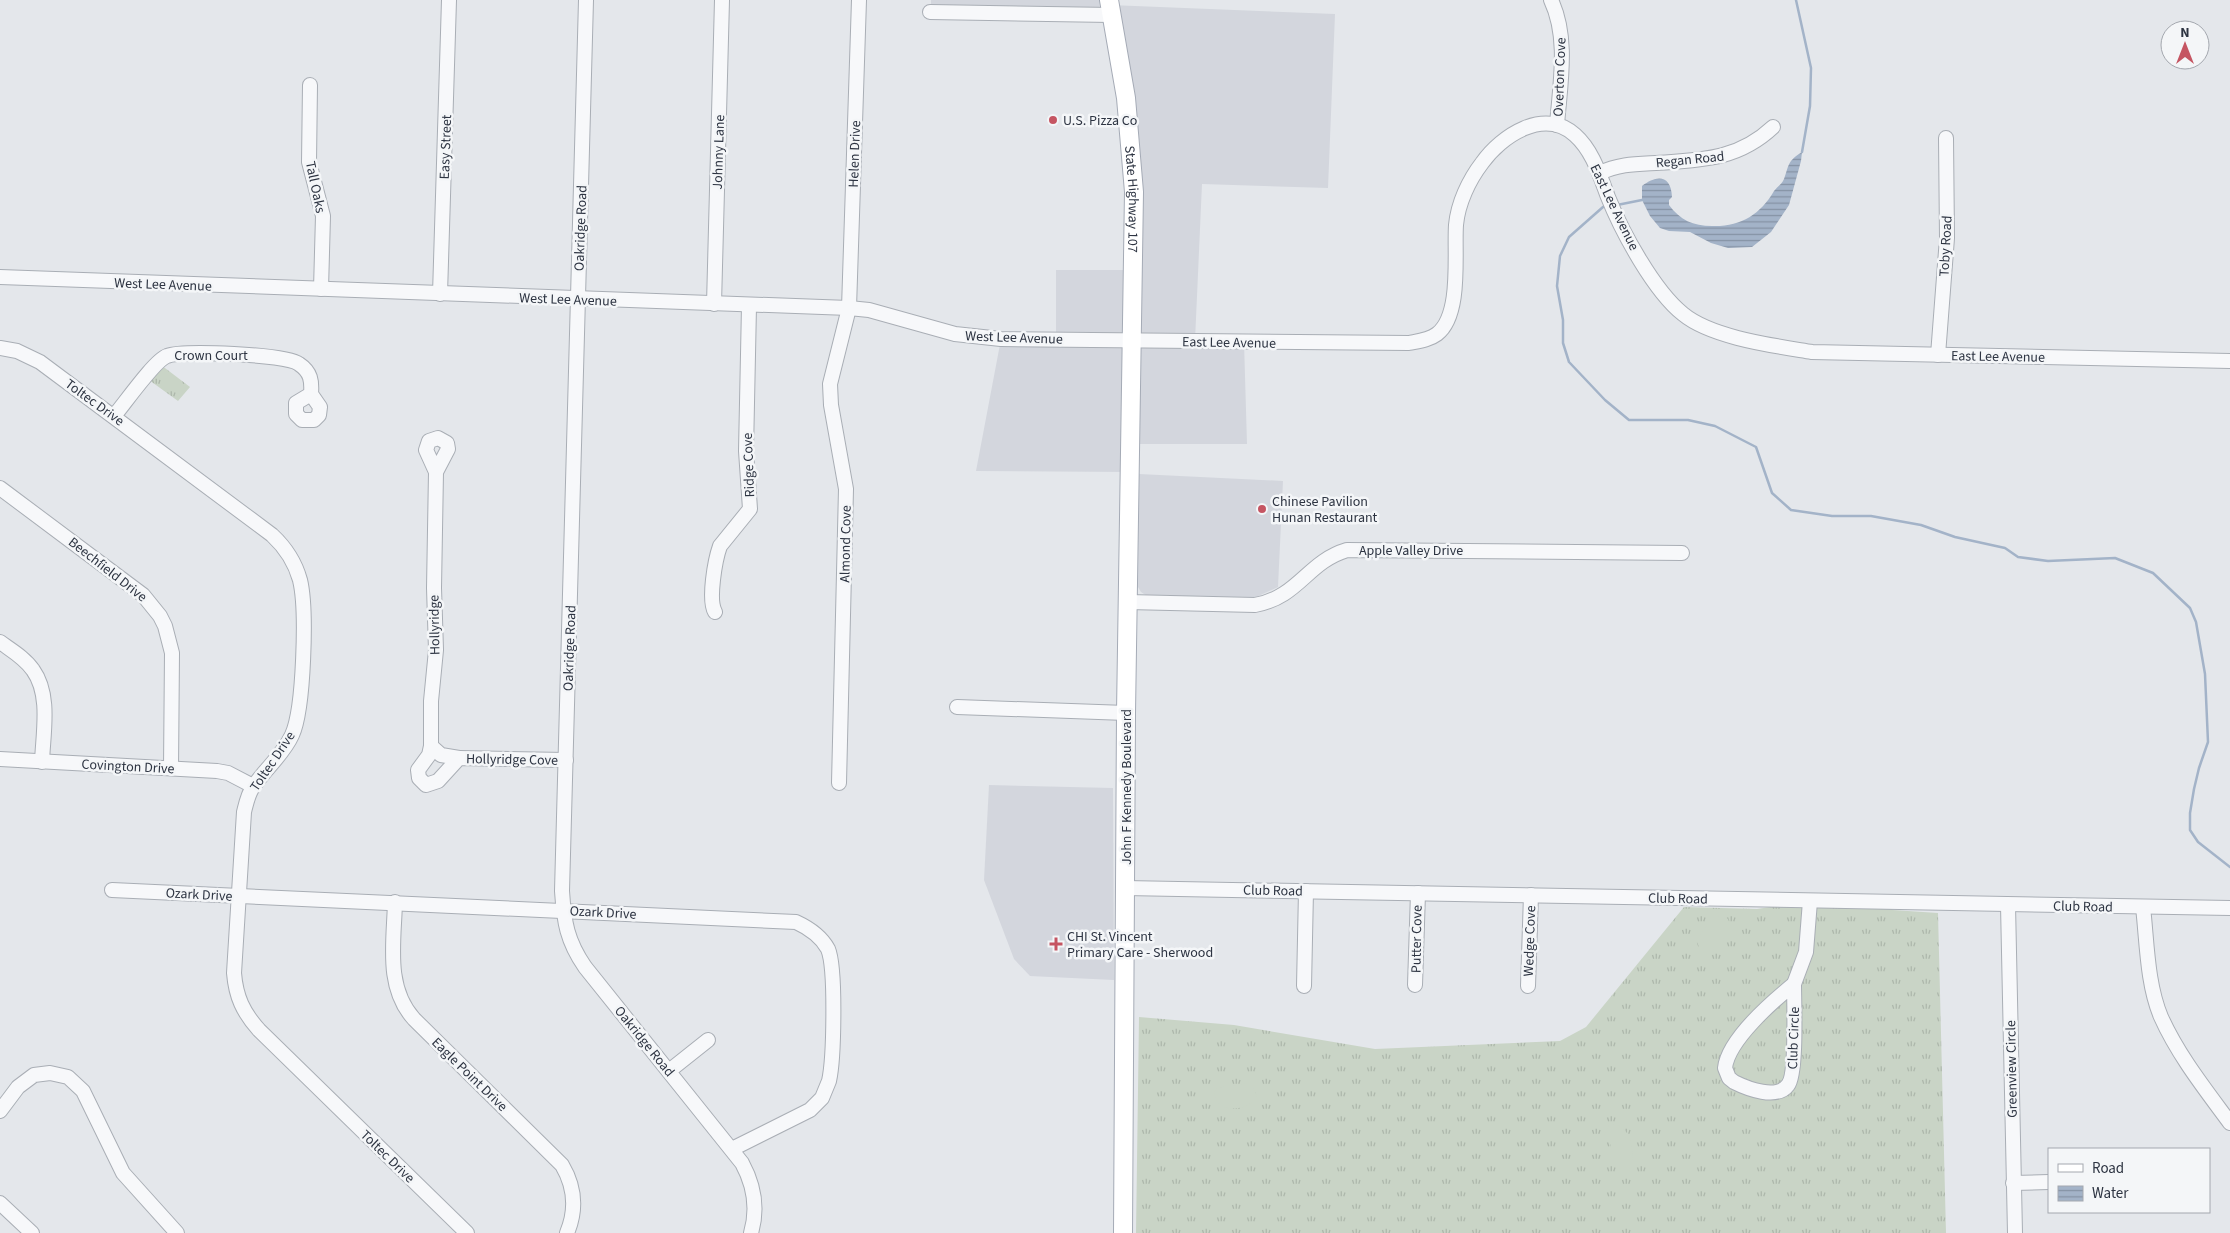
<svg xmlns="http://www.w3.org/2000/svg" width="2230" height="1233" font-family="'Source Sans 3',sans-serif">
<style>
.built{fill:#d3d6dd}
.grass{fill:url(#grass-tufts)}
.garden{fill:#c9d4c6}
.water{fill:url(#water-rules)}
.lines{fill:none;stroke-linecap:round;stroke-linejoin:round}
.stream{stroke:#a3b3c8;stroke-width:2.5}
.minor-casing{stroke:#a9aeb5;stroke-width:16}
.major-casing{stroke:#a5abb6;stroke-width:20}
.minor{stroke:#f7f8fa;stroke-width:14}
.major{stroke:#fff;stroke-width:18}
.poi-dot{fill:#c55562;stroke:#f4f6f8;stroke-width:2}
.labels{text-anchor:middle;stroke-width:5;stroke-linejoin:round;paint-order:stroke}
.street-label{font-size:14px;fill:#2d3442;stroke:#f4f6f8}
.poi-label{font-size:14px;fill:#2d3442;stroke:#f4f6f8;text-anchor:start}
</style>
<defs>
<pattern id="grass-tufts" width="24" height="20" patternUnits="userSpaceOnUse" patternTransform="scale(1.25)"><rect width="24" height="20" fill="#c9d4c6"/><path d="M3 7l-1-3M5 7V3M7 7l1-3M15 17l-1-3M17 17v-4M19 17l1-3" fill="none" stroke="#adb7ab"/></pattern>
<pattern id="water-rules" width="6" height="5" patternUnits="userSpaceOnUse" patternTransform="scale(1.25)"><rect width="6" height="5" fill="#a3b3c8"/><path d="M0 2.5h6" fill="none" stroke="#8592a4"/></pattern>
</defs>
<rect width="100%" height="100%" fill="#e4e7eb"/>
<!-- built -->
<g class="built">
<polygon points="931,0 1099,0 1100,9 931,5"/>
<polygon points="1110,5 1335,14 1328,188 1202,184 1195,341 1244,342 1247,444 1131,444 1130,472 976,471 1001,339 1056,340 1056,270 1133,270"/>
<polygon points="1139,474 1283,481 1278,587 1256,597 1147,596 1141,592 1138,587"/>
<polygon points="989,785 1113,788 1114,980 1030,976 1014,959 984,880"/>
</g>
<!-- grass -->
<g class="grass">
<polygon points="161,365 190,387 178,401 149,380"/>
<polygon points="1810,901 1884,902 1893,910 1938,913 1946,1233 1136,1233 1139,1017 1234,1025 1375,1049 1560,1041 1586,1027 1684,907 1757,909"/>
</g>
<!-- garden -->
<g class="garden">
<path d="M1722,915L1728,919L1732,930L1705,948L1699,947L1697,942C1700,933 1712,917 1722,915Z"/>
<path d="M1248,1083L1253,1087L1257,1096C1249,1113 1212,1114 1215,1091L1217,1088Z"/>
<path d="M1614,1124C1630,1127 1633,1147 1633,1160L1625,1168L1619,1167L1615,1164L1610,1154L1611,1145L1604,1136L1609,1125Z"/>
</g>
<!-- water -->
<path class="water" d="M1802,152L1801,161L1789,205L1771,232L1752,247L1728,248L1711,243L1690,232L1669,231L1660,228L1650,216L1642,200V186C1656,175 1671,174 1672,197L1669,200V205C1680,220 1693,226 1712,226C1740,227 1760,215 1774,191C1777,187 1782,184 1784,179C1789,166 1787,161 1802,152Z"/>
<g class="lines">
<!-- stream -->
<g class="stream">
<polyline points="1796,0 1811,68 1810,106 1802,152"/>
<polyline points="1617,205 1642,200"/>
<polyline points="1606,206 1603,207 1569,237 1560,256 1557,286 1563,320 1563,343 1569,362 1605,400 1629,420 1688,420 1715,426 1756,447 1772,493 1791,510 1832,516 1871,516 1921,525 1955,537 2005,548 2018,557 2048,561 2115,558 2153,573 2190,608 2196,622 2205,674 2208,742 2199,768 2194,789 2190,813 2190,830 2198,842 2230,867"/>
</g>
<!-- minor casing -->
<g class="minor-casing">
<g id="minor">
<path d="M586,0L562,891C564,922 567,941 585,967L742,1163C754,1185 758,1209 751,1233"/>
<path d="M1551,0C1569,38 1560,84 1557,125"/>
<polyline points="930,12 1111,15"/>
<polyline points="310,85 309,162 323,216 321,289"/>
<path d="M1600,173C1618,164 1636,164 1656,163C1701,160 1738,160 1773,127"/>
<path d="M0,277L849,308L869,310L955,334L1001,339L1409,343C1419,341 1429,340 1437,334C1462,315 1454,253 1456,225C1458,203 1469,180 1482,163C1501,136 1544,107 1575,135C1593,151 1600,176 1608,197C1622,232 1654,291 1683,314C1712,338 1776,346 1812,352L2230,361"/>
<polyline points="440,294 449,0"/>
<polyline points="714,304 722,0"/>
<path d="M0,348L17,351L40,362L272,535C286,548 295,562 300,580C307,609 304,709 292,735C283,755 265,769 253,787C248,794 246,804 244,812L234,973C236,997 243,1012 259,1030L467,1233"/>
<polyline points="1938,355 1947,238 1946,138"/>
<path d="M114,416C125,403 155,360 167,356C182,350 286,354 299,364C311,372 312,381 311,394L296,403V414L302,420H314L319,415L320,407L311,394"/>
<polyline points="436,472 448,449 447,443 438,438 429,441 426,450 436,472 434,588 436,650 431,701 431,746 441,755 459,758"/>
<polyline points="0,488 143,595 160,616 165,626 172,653 171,768"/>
<path d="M1128,602L1255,605C1299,597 1307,562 1347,550L1682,553"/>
<path d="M715,612C708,600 715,560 720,546L750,509L746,451L749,306"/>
<path d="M0,642C11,650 25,658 33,670C51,695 43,733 42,762"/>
<polyline points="957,707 1126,713"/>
<polyline points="431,746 429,755 418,770 419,778 426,785 438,781 459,758 566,760"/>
<polyline points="0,759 217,771 228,773 253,786"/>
<polyline points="839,783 846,489 831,405 830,384 849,308 859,0"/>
<polyline points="1125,888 2230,908"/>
<path d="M112,890L796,922C809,928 821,936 828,949C836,968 834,1059 829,1081L822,1098L810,1110L732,1149"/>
<path d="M395,902C394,942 385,987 414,1019L562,1165C575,1187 577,1209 567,1233"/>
<polyline points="2008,905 2015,1233"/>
<path d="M2143,907C2147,942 2147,984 2161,1017C2178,1055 2205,1089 2230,1123"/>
<path d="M1794,984C1794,1001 1797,1074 1788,1085C1777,1100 1748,1089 1734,1082L1729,1078L1725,1068C1728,1040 1773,1001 1794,984Z"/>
<polyline points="1794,984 1806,952 1810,901"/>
<polyline points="1415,985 1418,893"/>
<polyline points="1304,986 1306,891"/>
<polyline points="1528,986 1531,895"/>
<polyline points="669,1071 708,1040"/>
<polyline points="0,1111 18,1087 34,1075 50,1073 68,1077 83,1091 123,1173 177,1233"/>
<polyline points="2013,1183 2049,1182"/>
<polyline points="0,1203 32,1233"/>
</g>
</g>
<!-- major casing -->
<g class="major-casing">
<g id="major">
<path id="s1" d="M1109,0L1126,98L1134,192L1126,713L1123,1233"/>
</g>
</g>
<!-- minor -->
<use href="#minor" class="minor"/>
<!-- major -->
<use href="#major" class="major"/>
</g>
<!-- markers -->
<g class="poi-dot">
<circle cx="1053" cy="120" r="5"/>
<circle cx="1262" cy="509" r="5"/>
<path d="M1053.5 936.5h5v5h5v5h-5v5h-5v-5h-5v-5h5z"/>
</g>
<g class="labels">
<!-- street labels -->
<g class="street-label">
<text transform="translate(1559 77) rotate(-88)" y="5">Overton Cove</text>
<text transform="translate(445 147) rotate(-88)" y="5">Easy Street</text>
<text transform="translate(718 152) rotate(-88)" y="5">Johnny Lane</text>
<text transform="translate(854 154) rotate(-88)" y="5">Helen Drive</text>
<text transform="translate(1690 159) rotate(-6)" y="5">Regan Road</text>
<text transform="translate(316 187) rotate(78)" y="5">Tall Oaks</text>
<text dy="5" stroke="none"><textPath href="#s1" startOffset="201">State Highway 107</textPath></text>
<text transform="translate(1615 207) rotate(64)" y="5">East Lee Avenue</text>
<text transform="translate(580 228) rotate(-88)" y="5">Oakridge Road</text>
<text transform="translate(1945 246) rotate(-87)" y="5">Toby Road</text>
<text transform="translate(163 284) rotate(2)" y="5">West Lee Avenue</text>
<text transform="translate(568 299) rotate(2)" y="5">West Lee Avenue</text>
<text transform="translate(1014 337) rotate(2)" y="5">West Lee Avenue</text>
<text transform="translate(1229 342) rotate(1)" y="5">East Lee Avenue</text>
<text x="211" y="360">Crown Court</text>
<text transform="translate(1998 356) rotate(1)" y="5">East Lee Avenue</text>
<text transform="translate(95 402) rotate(36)" y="5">Toltec Drive</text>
<text transform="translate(748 465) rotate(-92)" y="5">Ridge Cove</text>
<text transform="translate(845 544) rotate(-89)" y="5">Almond Cove</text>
<text x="1411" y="555">Apple Valley Drive</text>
<text transform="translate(108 569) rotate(38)" y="5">Beechfield Drive</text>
<text transform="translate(434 625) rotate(-91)" y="5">Hollyridge</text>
<text transform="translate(569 648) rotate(-88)" y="5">Oakridge Road</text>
<text transform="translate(512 759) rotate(1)" y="5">Hollyridge Cove</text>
<text transform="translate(272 761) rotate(-56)" y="5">Toltec Drive</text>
<text transform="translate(128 766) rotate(3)" y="5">Covington Drive</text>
<text transform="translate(1126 787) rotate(-90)" y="5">John F Kennedy Boulevard</text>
<text transform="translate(1273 890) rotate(1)" y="5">Club Road</text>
<text transform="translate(199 894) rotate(3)" y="5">Ozark Drive</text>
<text transform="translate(1678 898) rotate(1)" y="5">Club Road</text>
<text transform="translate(2083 906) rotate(1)" y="5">Club Road</text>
<text transform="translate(603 912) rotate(3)" y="5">Ozark Drive</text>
<text transform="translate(1416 939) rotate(-89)" y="5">Putter Cove</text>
<text transform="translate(1529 941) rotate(-88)" y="5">Wedge Cove</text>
<text transform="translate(1793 1038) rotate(-88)" y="5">Club Circle</text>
<text transform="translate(645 1041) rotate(51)" y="5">Oakridge Road</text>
<text transform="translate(2011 1069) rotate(-91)" y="5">Greenview Circle</text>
<text transform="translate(470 1074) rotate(44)" y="5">Eagle Point Drive</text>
<text transform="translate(388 1156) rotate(44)" y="5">Toltec Drive</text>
</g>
<!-- poi labels -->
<g class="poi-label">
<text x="1063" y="125">U.S. Pizza Co</text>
<text x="1272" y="506">Chinese Pavilion<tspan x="1272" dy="16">Hunan Restaurant</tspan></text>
<text x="1067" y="941">CHI St. Vincent<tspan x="1067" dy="16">Primary Care - Sherwood</tspan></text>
</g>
</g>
<!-- legend -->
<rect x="2048" y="1148" width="162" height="65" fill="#f4f6f8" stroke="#a4a8af"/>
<rect x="2058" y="1164" width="25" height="8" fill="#ffffff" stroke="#a4a8af"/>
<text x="2092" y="1173" font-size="15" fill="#2d3442">Road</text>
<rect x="2058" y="1186" width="25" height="15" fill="url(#water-rules)" stroke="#a4a8af"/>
<text x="2092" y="1198" font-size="15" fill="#2d3442">Water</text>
<!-- north arrow -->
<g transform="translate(2185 45)"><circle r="24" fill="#f4f6f8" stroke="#a4a8af"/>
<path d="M0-4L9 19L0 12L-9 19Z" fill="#c55562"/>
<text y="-8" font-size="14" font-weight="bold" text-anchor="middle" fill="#2d3442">N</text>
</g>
</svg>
